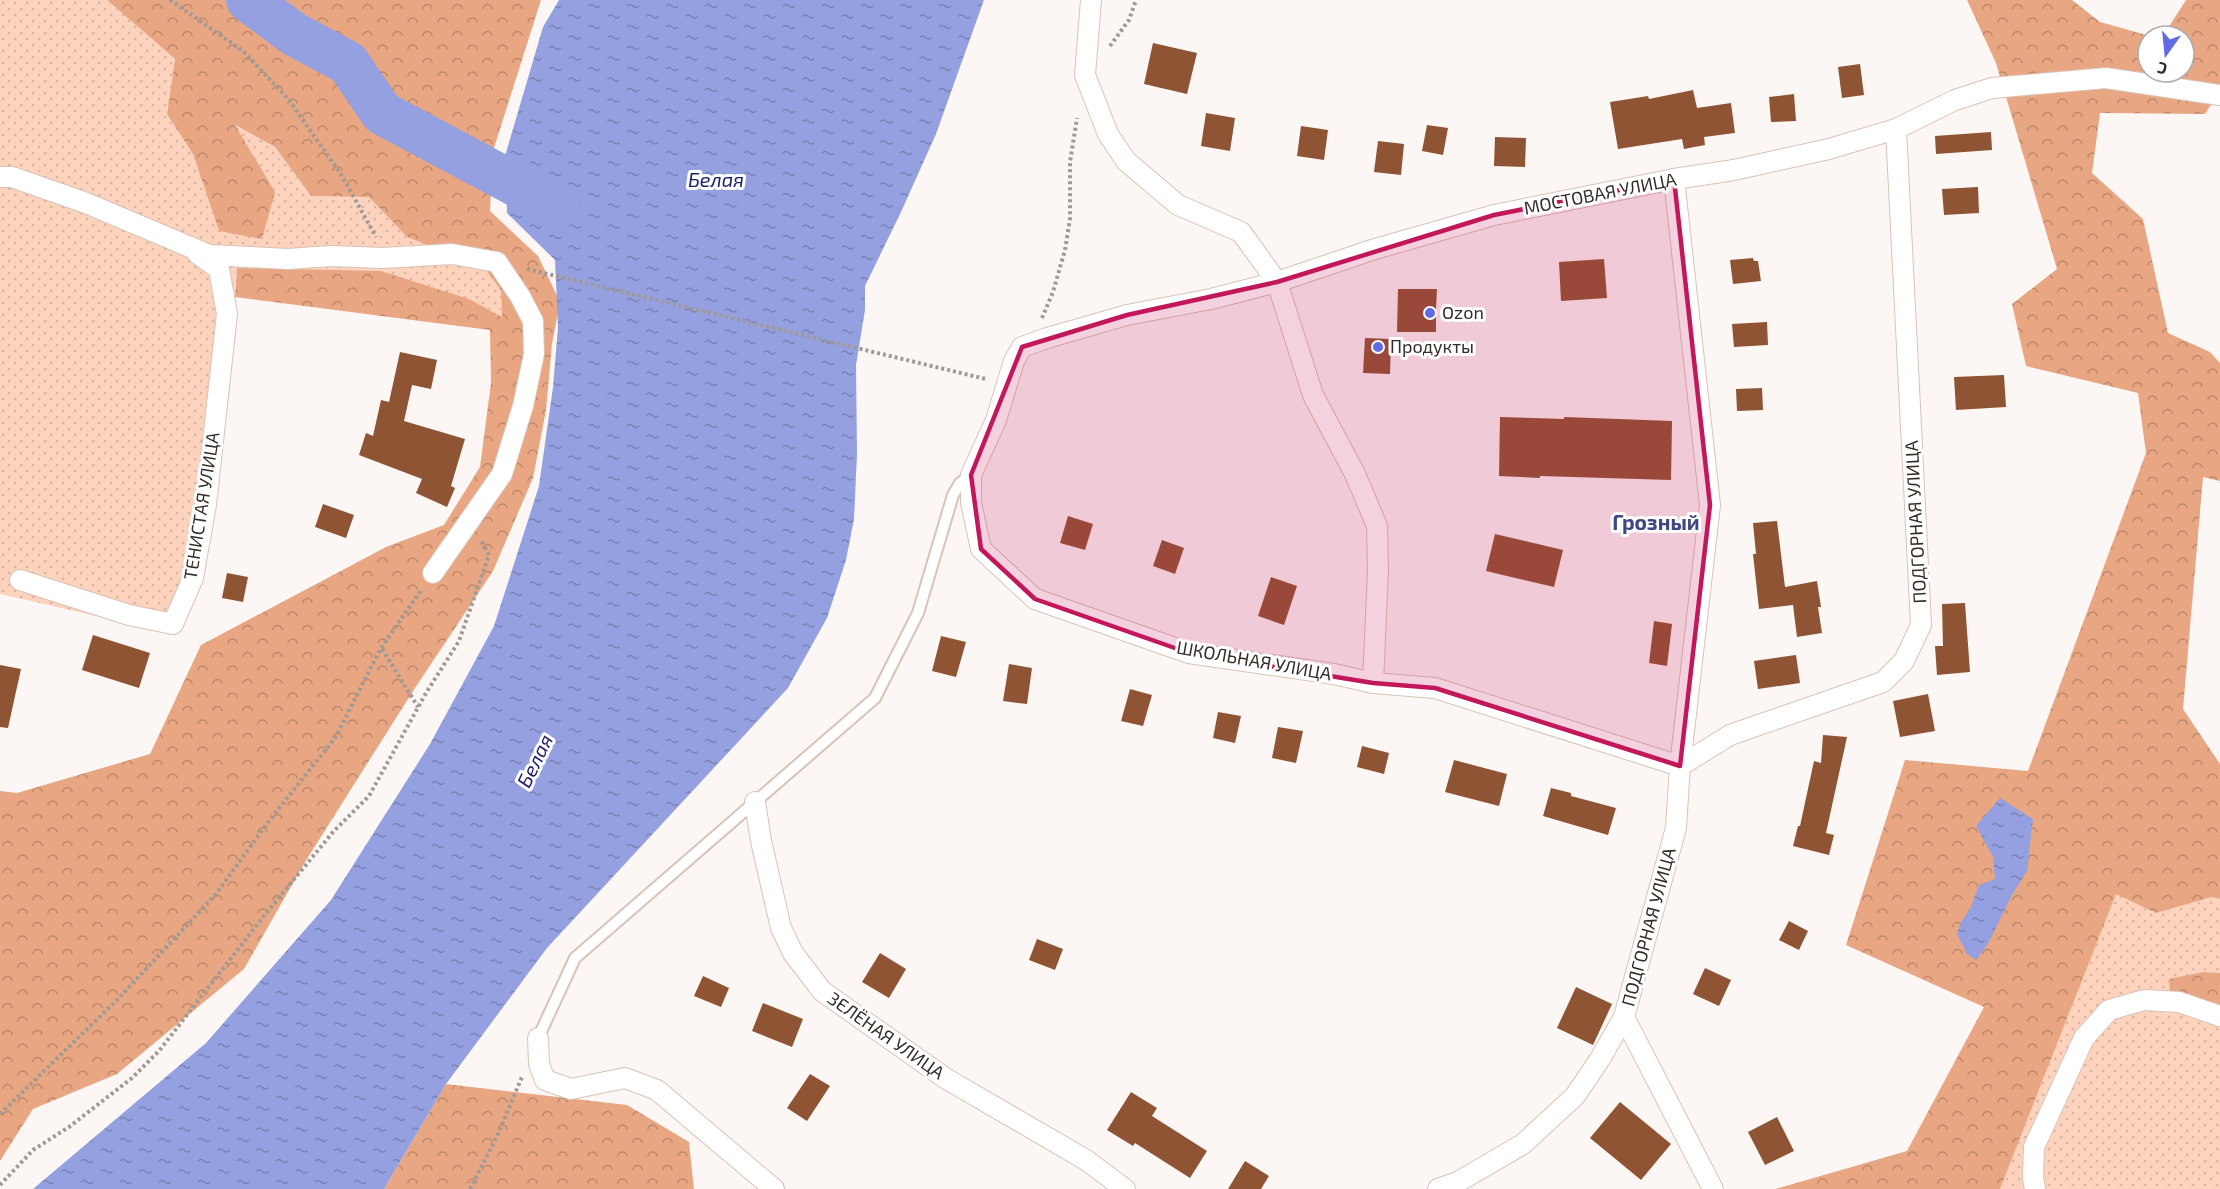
<svg xmlns="http://www.w3.org/2000/svg" width="2220" height="1189" font-family="'Exo 2',sans-serif">
<style>
.grass{fill:url(#grass-dots)}
.forest{fill:url(#forest-crowns)}
.water{fill:url(#water-ripples)}
.lines{fill:none;stroke-linecap:round;stroke-linejoin:round}
.river{stroke:#94a0df;stroke-width:44}
.building{fill:#8f5433}
.lane-casing{stroke:#d9c3b7;stroke-width:14}
.street-casing{stroke:#d9c3b7;stroke-width:22}
.path{stroke:#a09a97;stroke-width:4;stroke-dasharray:3 3;stroke-linecap:butt}
.lane{stroke:#fff;stroke-width:10}
.street{stroke:#fff;stroke-width:20}
.marked{fill:#c2185b;fill-opacity:0.2;stroke:#c2185b;stroke-width:4.5;stroke-linejoin:round}
.poi-dot{fill:#616ce4;stroke:#fff;stroke-width:2}
.labels{text-anchor:middle;stroke-width:6;stroke-linejoin:round;paint-order:stroke}
.street-label{font-size:18px;fill:#352d28;stroke:#fff}
.poi-label{font-size:18px;fill:#352d28;stroke:#fff;text-anchor:start}
.water-label{font-size:20px;font-style:italic;fill:#1f1f67;stroke:#fff}
.quarter-label{font-size:21px;font-weight:bold;fill:#3f4783;stroke:#fff}
</style>
<defs>
<pattern id="grass-dots" width="8" height="8" patternUnits="userSpaceOnUse" patternTransform="scale(1.5)"><rect width="8" height="8" fill="#fdd3be"/><path d="M2 2h.1M6 6h.1" fill="none" stroke="#d9b5a3" stroke-width="1.8" stroke-linecap="round"/></pattern>
<pattern id="forest-crowns" width="20" height="18" patternUnits="userSpaceOnUse" patternTransform="scale(1.5)"><rect width="20" height="18" fill="#e8a683"/><path d="M2 6a3 3 0 1 1 6 0M12 15a3 3 0 1 1 6 0" fill="none" stroke="#bd886b"/></pattern>
<pattern id="water-ripples" width="26" height="14" patternUnits="userSpaceOnUse" patternTransform="scale(1.5)"><rect width="26" height="14" fill="#94a0df"/><path d="M2 4q2-2 4 0t4 0M15 11q2-2 4 0t4 0" fill="none" stroke="#7a83b5"/></pattern>
</defs>
<rect width="100%" height="100%" fill="#fcf7f5"/>
<!-- grass -->
<g class="grass">
<polygon points="0,0 107,0 175,59 167,114 193,154 219,231 234,125 275,147 311,196 369,197 407,237 485,268 501,291 502,318 469,299 237,268 212,519 200,584 176,634 0,594"/>
<polygon points="2116,893 2156,913 2212,897 2220,899 2220,973 2204,972 2220,1009 2220,1189 2000,1189"/>
</g>
<!-- forest -->
<g class="forest">
<polygon points="107,0 541,0 493,151 490,211 538,256 560,302 552,344 546,410 533,478 493,571 415,688 305,862 244,969 117,1074 33,1109 0,1161 0,791 17,793 150,754 201,645 386,547 444,525 480,467 491,383 490,330 235,297 237,268 381,271 469,299 502,317 501,291 485,268 407,237 369,197 311,196 275,147 235,125 275,192 262,239 219,231 193,154 167,114 175,59"/>
<polygon points="1967,0 2072,0 2100,22 2150,36 2148,36 2148,72 2184,72 2184,36 2163,36 2186,0 2220,0 2220,91 2205,114 2100,113 2092,173 2143,219 2168,333 2210,352 2220,363 2220,481 2203,477 2183,709 2220,764 2220,899 2212,897 2156,913 2116,894 2000,1189 1775,1189 1907,1151 1984,1007 1846,945 1905,760 2028,771 2146,453 2138,393 2026,366 2012,304 2057,269 1996,63"/>
<polygon points="2204,972 2220,973 2220,1009 2171,1008 2169,979"/>
<polygon points="446,1084 627,1105 689,1142 694,1189 384,1189"/>
</g>
<!-- water -->
<g class="water">
<polygon points="559,0 984,0 936,134 901,212 865,286 865,310 856,365 857,454 854,519 846,560 827,618 788,688 547,948 446,1084 384,1189 33,1189 206,1043 331,900 430,744 494,626 539,486 553,387 558,327 555,260 507,213 505,156 543,27"/>
<polygon points="2000,798 2033,819 2027,871 2012,895 1989,942 1976,960 1967,954 1957,934 1961,922 1970,909 1979,885 1995,879 1993,857 1976,826"/>
</g>
<g class="lines">
<!-- river -->
<polyline class="river" points="248,0 294,34 348,63 382,113 558,207"/>
</g>
<!-- building -->
<g class="building">
<polygon points="1153,43 1197,53 1187,94 1144,84"/>
<polygon points="1860,64 1864,95 1842,98 1838,67"/>
<polygon points="1693,90 1697,108 1731,103 1735,133 1704,137 1705,145 1684,149 1682,139 1618,149 1610,102 1648,96 1649,99"/>
<polygon points="1794,94 1796,121 1771,122 1769,97"/>
<polygon points="1206,113 1235,118 1230,151 1201,146"/>
<polygon points="1427,125 1448,128 1443,155 1422,151"/>
<polygon points="1301,126 1328,130 1324,160 1297,156"/>
<polygon points="1991,132 1992,150 1936,154 1935,136"/>
<polygon points="1495,137 1526,138 1525,167 1494,166"/>
<polygon points="1378,141 1404,144 1401,175 1374,172"/>
<polygon points="1978,187 1979,213 1944,215 1942,189"/>
<polygon points="1753,258 1754,261 1758,261 1761,281 1733,284 1730,260"/>
<polygon points="1604,259 1607,298 1561,301 1559,262"/>
<polygon points="1398,289 1437,289 1436,309 1433,309 1436,310 1436,332 1397,332"/>
<polygon points="1767,322 1768,345 1734,347 1732,324"/>
<polygon points="1365,338 1391,339 1390,374 1363,373"/>
<polygon points="400,352 437,360 431,389 412,385 404,421 465,439 451,486 455,488 447,507 416,493 422,479 359,455 366,433 373,436 381,400 389,402"/>
<polygon points="2004,375 2006,407 1956,410 1954,377"/>
<polygon points="1762,388 1763,410 1737,411 1736,389"/>
<polygon points="1500,417 1564,419 1564,417 1672,421 1671,480 1540,476 1540,478 1499,476"/>
<polygon points="323,504 354,515 346,538 315,527"/>
<polygon points="1068,516 1093,524 1085,550 1060,543"/>
<polygon points="1777,521 1785,587 1817,581 1821,607 1818,607 1822,633 1797,637 1793,605 1759,609 1753,554 1756,554 1753,523"/>
<polygon points="1495,534 1563,550 1554,587 1486,571"/>
<polygon points="1162,540 1184,548 1175,574 1153,566"/>
<polygon points="227,573 248,577 243,602 222,598"/>
<polygon points="1271,577 1297,586 1284,625 1258,616"/>
<polygon points="1965,603 1970,672 1937,675 1935,646 1943,646 1942,604"/>
<polygon points="1654,621 1672,624 1667,666 1649,663"/>
<polygon points="93,635 150,653 139,688 82,670"/>
<polygon points="941,636 966,642 956,677 932,671"/>
<polygon points="1796,655 1800,683 1758,689 1754,661"/>
<polygon points="1009,664 1032,668 1027,704 1003,701"/>
<polygon points="0,665 21,669 8,728 0,727"/>
<polygon points="1130,689 1152,695 1143,726 1121,721"/>
<polygon points="1928,694 1935,731 1900,737 1893,701"/>
<polygon points="1218,712 1241,716 1235,743 1213,738"/>
<polygon points="1278,727 1303,731 1296,763 1272,758"/>
<polygon points="1823,735 1847,737 1826,833 1834,835 1829,855 1793,846 1798,826 1800,826 1814,761 1821,763"/>
<polygon points="1362,746 1389,753 1384,774 1357,767"/>
<polygon points="1454,760 1507,774 1499,806 1445,792"/>
<polygon points="1551,788 1571,793 1571,796 1616,808 1608,835 1543,816"/>
<polygon points="1789,921 1808,931 1799,950 1779,940"/>
<polygon points="1037,939 1063,949 1055,970 1029,960"/>
<polygon points="880,953 906,969 889,998 862,982"/>
<polygon points="1705,968 1731,980 1719,1006 1693,994"/>
<polygon points="703,976 729,988 721,1007 694,996"/>
<polygon points="1576,987 1612,1004 1593,1045 1557,1028"/>
<polygon points="763,1003 803,1019 792,1047 752,1031"/>
<polygon points="810,1074 830,1086 807,1121 787,1108"/>
<polygon points="1131,1092 1157,1108 1152,1116 1207,1151 1190,1178 1135,1143 1133,1146 1107,1130"/>
<polygon points="1620,1102 1671,1144 1641,1180 1590,1138"/>
<polygon points="1777,1117 1794,1151 1765,1165 1748,1132"/>
<polygon points="1245,1161 1269,1176 1261,1189 1228,1189"/>
</g>
<g class="lines">
<!-- lane casing -->
<g class="lane-casing">
<polyline id="lane" points="538,1038 575,958 875,698 918,613 953,495 960,483 971,475"/>
</g>
<!-- street casing -->
<g class="street-casing">
<g id="street">
<polyline points="1091,0 1085,75 1108,134 1126,161 1178,205 1241,232 1277,282 1313,395 1355,474 1377,526 1378,570 1373,683"/>
<polyline points="1896,129 1921,625 1904,661 1883,682 1730,735 1680,766 1435,688 1373,683 1334,674 1189,653 1035,599 981,549 971,503 971,475 996,420 1014,361 1022,347 1047,338 1127,315 1211,299 1277,282 1375,249 1494,215 1674,179 1734,170 1829,149 1896,129 1955,100 1992,88 2106,78 2220,95"/>
<polyline points="0,177 12,177 86,203 209,255 288,259 331,256 383,258 452,254 497,262 520,296 533,321 534,354 523,406 502,474 433,573"/>
<polyline points="20,580 129,615 173,624 193,578 206,505 227,314 219,269 198,254"/>
<polyline points="755,802 761,841 781,928 793,953 822,991 945,1078 1086,1160 1125,1189"/>
<polyline points="1624,1017 1713,1189"/>
<polyline points="538,1038 539,1064 545,1080 571,1089 625,1078 657,1090 774,1189"/>
<polyline points="1438,1189 1458,1182 1523,1144 1575,1096 1600,1059 1624,1017 1676,828 1680,766 1710,505 1674,179"/>
<polyline points="2035,1189 2033,1178 2034,1147 2084,1038 2109,1010 2144,1000 2179,1002 2220,1016"/>
</g>
</g>
<!-- path -->
<g class="path">
<polyline points="170,0 243,51 289,100 342,176 376,237"/>
<polyline points="1110,46 1129,20 1136,0"/>
<polyline points="527,269 986,379"/>
<polyline points="1042,318 1053,292 1065,250 1070,219 1070,162 1077,118"/>
<polyline points="382,649 418,707"/>
<polyline points="0,1114 119,998 216,894 269,821 335,738 381,648 422,589"/>
<polyline points="0,1185 33,1150 69,1127 132,1078 159,1051 263,917 333,832 369,796 426,693 459,641 489,555 481,540"/>
<polyline points="470,1189 497,1136 522,1077"/>
</g>
<!-- lane -->
<use href="#lane" class="lane"/>
<!-- street -->
<use href="#street" class="street"/>
</g>
<!-- marked area -->
<path class="marked" d="M1674,179L1710,505L1680,766L1435,688L1373,683L1189,653L1035,599L981,549L971,475L1022,347L1127,315L1277,282L1494,215Z"/>
<!-- markers -->
<g class="poi-dot">
<circle cx="1430" cy="313" r="6"/>
<circle cx="1378" cy="347" r="6"/>
</g>
<g class="labels">
<!-- street labels -->
<g class="street-label">
<text transform="translate(1600 194) rotate(-11)" y="6">МОСТОВАЯ УЛИЦА</text>
<text transform="translate(202 506) rotate(-81)" y="6">ТЕНИСТАЯ УЛИЦА</text>
<text transform="translate(1916 522) rotate(-93)" y="6">ПОДГОРНАЯ УЛИЦА</text>
<text transform="translate(1254 661) rotate(10)" y="6">ШКОЛЬНАЯ УЛИЦА</text>
<text transform="translate(1649 927) rotate(-75)" y="6">ПОДГОРНАЯ УЛИЦА</text>
<text transform="translate(886 1036) rotate(35)" y="6">ЗЕЛЁНАЯ УЛИЦА</text>
</g>
<!-- poi labels -->
<g class="poi-label">
<text x="1442" y="319">Ozon</text>
<text x="1390" y="353">Продукты</text>
</g>
<!-- water labels -->
<g class="water-label">
<text x="716" y="187">Белая</text>
<text transform="translate(535 761) rotate(-64)" y="7">Белая</text>
</g>
<!-- quarter labels -->
<g class="quarter-label">
<text x="1656" y="530">Грозный</text>
</g>
</g>
<!-- north arrow -->
<g transform="translate(2166 54) rotate(195)"><circle r="28" fill="#ffffff" stroke="#aeaba9" stroke-width="1.5"/>
<path d="M0-4.5L10 22L0 15L-10 22Z" fill="#616ce4"/>
<text y="-9" font-size="16" font-weight="bold" text-anchor="middle" fill="#352d28">С</text>
</g>
</svg>
